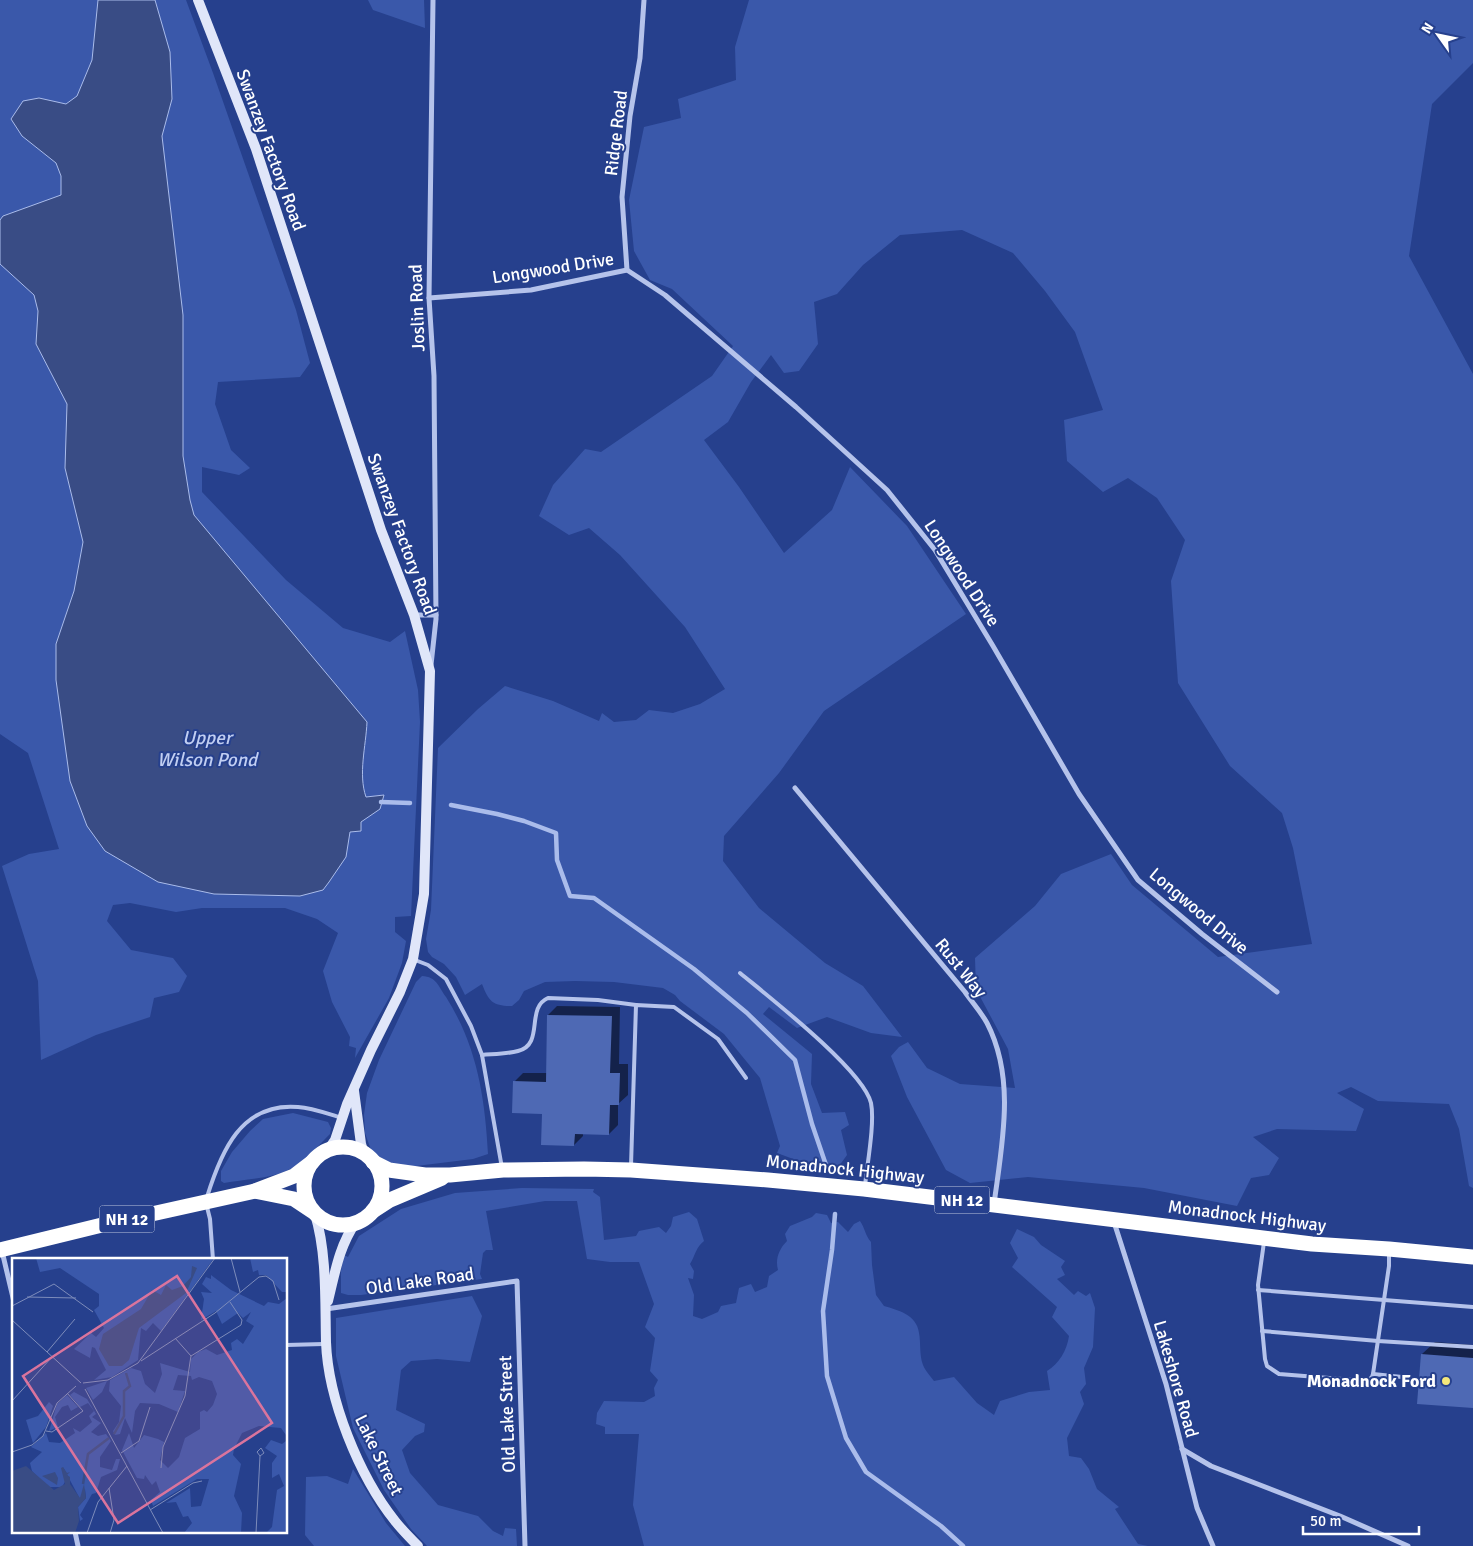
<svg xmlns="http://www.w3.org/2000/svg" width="1473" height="1546" font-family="Signika,sans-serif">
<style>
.green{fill:#3a58aa}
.water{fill:#394c85;stroke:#aabceb}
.shadow{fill:#0007}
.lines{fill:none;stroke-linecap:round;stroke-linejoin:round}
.stream{stroke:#aabceb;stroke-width:4.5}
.building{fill:#4e69b4}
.lane{stroke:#b5c3eb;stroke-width:4}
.street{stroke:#b5c3eb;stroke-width:5}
.secondary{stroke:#e0e6f9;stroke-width:10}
.highway{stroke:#fff;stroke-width:15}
.poi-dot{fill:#f4e77a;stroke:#26408d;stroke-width:2}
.labels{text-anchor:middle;stroke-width:4;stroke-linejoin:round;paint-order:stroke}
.shield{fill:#26408d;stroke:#bec6dd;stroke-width:1}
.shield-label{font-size:16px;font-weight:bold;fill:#fff}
.street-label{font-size:18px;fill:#fff;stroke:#26408d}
.poi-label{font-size:18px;font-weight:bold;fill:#fff;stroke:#26408d;text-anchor:end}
.water-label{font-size:19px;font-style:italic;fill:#c1cef2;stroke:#26408d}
.inset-river{fill:none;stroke:#394c85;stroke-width:2.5}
.inset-road{fill:none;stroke:#7d8cbb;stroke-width:1}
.view{fill:#da749d;fill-opacity:0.15;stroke:#da749d;stroke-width:2.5}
.inset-edge{fill:none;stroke:#fff;stroke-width:2.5}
</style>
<rect width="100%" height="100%" fill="#26408d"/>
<!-- green -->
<g class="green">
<polygon points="0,0 186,0 213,73 296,310 310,363 300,377 218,382 215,404 231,450 250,468 239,475 202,467 202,492 286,580 343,628 390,642 405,631 418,690 420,722 411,916 395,917 395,932 406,941 402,963 389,998 355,1058 356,1048 349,1046 350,1037 332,1002 323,971 338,933 317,919 285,908 202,908 176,912 130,903 113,905 107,921 131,950 173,958 187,976 179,992 154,998 150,1017 96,1035 41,1060 38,981 2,866 29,854 59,849 28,753 0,734"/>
<polygon points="368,0 424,0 425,28 373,10"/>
<path d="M749,0H1473V63L1432,104L1409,256L1473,374V1188L1469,1186L1459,1129L1449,1104L1378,1101L1351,1087L1337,1093L1364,1109L1356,1131L1277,1129L1253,1137L1279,1158L1269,1175L1251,1178L1237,1206L1144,1188L1028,1177L970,1183L946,1170L907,1097L891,1056L899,1047L908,1042L927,1068L960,1084L1015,1088L1008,1049L976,989L975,958L1035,906L1061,874L1111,854L1132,885L1218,957L1312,944L1293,848L1282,813L1230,766L1178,683L1171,581L1185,540L1157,498L1128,478L1103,492L1067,461L1064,420L1103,410L1075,332L1045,291L1013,253L962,230L900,235L863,265L837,294L814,302L818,344L799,371L784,373L771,355L751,382L728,422L704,440L739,487L784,553L832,510L850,467L907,526L966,614L824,711L779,773L724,836L723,861L759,908L825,963L863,986L902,1037L871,1033L827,1017L797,1028L769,1007L763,1014L812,1054L811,1084L822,1113L845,1112L849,1125L841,1130L847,1155L839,1166C816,1166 797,1161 777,1153L780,1146L760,1078L724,1034L680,1001L675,995L663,988L614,982L575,981L545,982L524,991L519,1000L512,1006C493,1006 489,1002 482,984L465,995L456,977L444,964L432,957L428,952L426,939L431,910L438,748L478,709L505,686L553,701L599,721L602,713L614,722L636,720L649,710L673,713L700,704L725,689L685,627L620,555L589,528L569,535L539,516L553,485L585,449L601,452L712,376L733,346L672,289L650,280L634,251L629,200L644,127L681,118L678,99L736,80L735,47Z"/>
<path d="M422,976C437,977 438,986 446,997C477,1046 485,1097 488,1154L473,1159L408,1167L392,1164L378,1157L371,1150L365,1133L364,1115L367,1093L379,1060L416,982Z"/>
<path d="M293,1113L328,1122L331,1128L330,1134C318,1146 306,1160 292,1168C273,1179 245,1179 224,1183L221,1181V1171L232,1152L250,1131L263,1119Z"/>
<path d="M522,1188L594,1189L593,1192L600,1197L604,1240L636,1236L639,1231L659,1227L666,1233L671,1226L673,1217L689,1212L697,1219L704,1241C696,1247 695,1256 690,1264L694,1271L693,1279L688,1278L694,1295L693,1316L702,1319L718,1312L721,1306L736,1303L739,1288L751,1284L755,1292L767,1287L769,1276L778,1270C775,1259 779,1249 787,1241L785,1234L790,1226L812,1217L816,1213L827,1215L831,1223L838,1222L848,1232L854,1224L860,1221C865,1228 865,1235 871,1242L872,1265L876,1295L884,1306C898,1310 917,1315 919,1333C921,1343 919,1354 923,1365C925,1370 930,1376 934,1381L954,1377L977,1403L994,1415L1000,1401L1029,1392L1050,1390L1047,1371C1059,1364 1067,1350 1069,1336L1052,1317L1057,1307L1012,1267L1018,1258L1010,1243L1017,1229L1034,1237L1041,1245L1065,1261L1061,1267L1065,1275L1057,1279L1074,1295L1078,1291L1086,1296L1090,1293L1095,1308L1093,1347L1084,1368L1086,1384L1080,1392L1084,1404L1067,1438L1069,1456L1081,1458L1089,1469L1097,1489L1119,1507L1115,1509L1138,1544L1148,1546H644L633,1505L639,1434H605V1427L596,1424L597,1413L604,1401L644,1402L655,1396L654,1388L658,1380L650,1371L655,1338L645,1327L654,1304L639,1262H610L587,1259L577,1201H545L486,1211L493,1250H486L483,1253L480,1274L482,1279L361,1295H348L341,1293V1271L344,1255L348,1257L359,1236L401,1209L455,1193Z"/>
<polygon points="472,1296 482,1316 470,1362 437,1359 411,1361 401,1370 396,1410 425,1424 424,1432 415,1436 402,1450 410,1473 438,1505 478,1516 493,1531 503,1536 505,1528 516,1529 517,1546 427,1546 411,1529 384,1490 353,1428 336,1356 336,1318"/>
<polygon points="353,1469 386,1523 405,1546 314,1546 305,1535 306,1477 327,1476 348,1484"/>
</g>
<!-- water -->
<path class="water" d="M98,0H155L170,52L172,99L162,136L183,315V456L190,500L194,515L367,722C366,746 358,774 366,797L384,795L380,809L361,822V831L350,832L346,857L329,882L323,890L300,896L214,894L158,882L105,851L87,826L70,781L56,680V644L74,591L83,542L65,468L67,404L36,344L38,311L34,295L0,264V220L3,216L61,195V176L56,163L22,136L11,119L23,101L39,98L66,104L77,96L92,60Z"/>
<!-- shadow -->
<g class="shadow">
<polygon points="557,1006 620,1007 619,1064 628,1064 628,1095 618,1104 618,1125 609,1134 583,1133 583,1136 574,1145 514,1082 523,1073 547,1073 548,1015"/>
<polygon points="1435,1342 1473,1345 1473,1407 1422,1354"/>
</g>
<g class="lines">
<!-- stream -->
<g class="stream">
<polyline points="381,802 410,803"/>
<polyline points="451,805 497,814 524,821 556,833 557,860 570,896 594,898 694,969 747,1013 795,1060 812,1124 826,1165"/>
<polyline points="835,1214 832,1250 823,1311 827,1376 846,1438 866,1472 941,1526 963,1546"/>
</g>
</g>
<!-- building -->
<g class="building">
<polygon points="547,1015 612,1016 610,1073 620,1073 619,1105 610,1105 609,1135 575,1134 574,1146 541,1145 542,1114 512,1113 513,1081 546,1082"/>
<polygon points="1421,1354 1473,1358 1473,1408 1417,1404"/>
</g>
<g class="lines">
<!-- lane -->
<g class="lane">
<polyline points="415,960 428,965 446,979 471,1026 482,1055 502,1168"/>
<path d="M740,973C769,997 863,1070 871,1103C875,1123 867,1165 865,1186"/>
<path d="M482,1055C494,1054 507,1054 518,1051C545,1044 525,1008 548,998L598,1000L636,1005"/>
<polyline points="631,1166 636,1005 674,1007 718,1039 746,1078"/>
<path d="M207,1197C221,1152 241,1102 298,1107C313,1108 328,1114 342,1118"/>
<polyline points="207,1207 210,1219 213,1260"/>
<polyline points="1264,1242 1258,1285 1265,1359 1267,1366 1279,1374 1367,1381 1372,1377 1373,1374 1389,1266 1389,1252"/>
<polyline points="1258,1290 1473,1307"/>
<polyline points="1262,1331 1378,1341 1473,1347"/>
<polyline points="286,1345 324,1344"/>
<polyline points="1373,1374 1402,1377"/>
</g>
<!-- street -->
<g class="street">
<polyline points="627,270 622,197 630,116 640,58 644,0"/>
<polyline points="429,298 531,290 627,270 665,295 796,407 887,490 935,550 993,646 1079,794 1138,880 1202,934 1277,992"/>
<polyline points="414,615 436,615"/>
<polyline points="431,665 436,619 434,376 429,298 433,0"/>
<path d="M795,788L965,992C972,1002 981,1012 987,1023C1016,1079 1002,1144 994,1204"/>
<polyline points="1114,1222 1166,1384 1197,1508 1213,1546"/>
<polyline points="2,1251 14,1302"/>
<polyline points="326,1309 517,1281 525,1546"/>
<polyline points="1182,1449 1211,1466 1340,1516 1408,1546"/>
<polyline points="75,1532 78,1546"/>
</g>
<!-- secondary -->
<g class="secondary">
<polyline points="198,0 256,149 381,530 414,615 430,671 424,894 413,959 400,992 371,1050 347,1104 335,1140 328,1150"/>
<polyline points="354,1091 361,1144 364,1154"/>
<path d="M315,1214C327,1253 325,1301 326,1342C328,1399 359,1476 395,1521C402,1530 410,1538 418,1546"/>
<path d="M328,1301C335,1273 339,1246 356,1222"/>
</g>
<!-- highway -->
<g class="highway">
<circle cx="343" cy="1186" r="39"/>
<polyline points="373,1162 389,1170 425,1175 450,1175 503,1170 584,1169 631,1170 768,1180 864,1189 1312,1244 1389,1249 1473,1257"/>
<polyline points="255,1191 294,1199 312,1211"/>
<polyline points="373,1211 390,1200 442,1178"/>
<polyline points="0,1250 102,1225 255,1191 294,1176 311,1163"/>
</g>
</g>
<!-- markers -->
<circle class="poi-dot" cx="1446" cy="1381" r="5"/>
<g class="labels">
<!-- shield labels -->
<g class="shield">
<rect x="934.5" y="1186.5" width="55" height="27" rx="4"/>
<rect x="99.5" y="1205.5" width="55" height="27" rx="4"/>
</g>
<g class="shield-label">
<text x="962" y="1206">NH 12</text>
<text x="127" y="1225">NH 12</text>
</g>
<!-- street labels -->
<g class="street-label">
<text transform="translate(616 133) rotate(-83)" y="6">Ridge Road</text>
<text transform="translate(271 150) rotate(70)" y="6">Swanzey Factory Road</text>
<text transform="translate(553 268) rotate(-9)" y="6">Longwood Drive</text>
<text transform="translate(417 308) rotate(-92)" y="6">Joslin Road</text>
<text transform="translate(402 534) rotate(70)" y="6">Swanzey Factory Road</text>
<text transform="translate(962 573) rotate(57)" y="6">Longwood Drive</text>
<text transform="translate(1199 911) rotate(40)" y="6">Longwood Drive</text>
<text transform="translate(961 968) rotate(51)" y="6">Rust Way</text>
<text transform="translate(845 1169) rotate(6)" y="6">Monadnock Highway</text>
<text transform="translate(1247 1216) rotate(7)" y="6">Monadnock Highway</text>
<text transform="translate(420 1281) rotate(-8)" y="6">Old Lake Road</text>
<text transform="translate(1176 1379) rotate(74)" y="6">Lakeshore Road</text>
<text transform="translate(507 1414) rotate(-92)" y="6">Old Lake Street</text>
<text transform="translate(379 1455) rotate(64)" y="6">Lake Street</text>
</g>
<!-- poi labels -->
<g class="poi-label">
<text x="1436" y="1387">Monadnock Ford</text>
</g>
<!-- water labels -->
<g class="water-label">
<text x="207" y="744">Upper<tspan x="207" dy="22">Wilson Pond</tspan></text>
</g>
</g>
<!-- overview -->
<g transform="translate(12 1258)">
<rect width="275" height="275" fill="#26408d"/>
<path d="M24,0H202L149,73L141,65L134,73L129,70L126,102L100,119L82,122L94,112L83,90L80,89L78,100L62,91L79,75L84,79L92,70L82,52L87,48V36L48,10L28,14ZM238,0H275L274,34H270L254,17H247L246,12L241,14ZM199,17L219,32L252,48L256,44L267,46L275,40V275H254L260,269L265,232L272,228L267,216L260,220V205L265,198L253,190L259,182L270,186L274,183V177L269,170L247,168L230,175L222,191L221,197L229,206L222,238L230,255L229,275H172L180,265L176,258L171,259L164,244L154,245L178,230L179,249L189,248L197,221H185L141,248L139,242L148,234L144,223L140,227L133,217L132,221L125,220L110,192L117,175L122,190L132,177L146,181L152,184L148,202L156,210L167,199L173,180L188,171V154L192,152L195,154L201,147L205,136L200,123L187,119L180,122L179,118L166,117L161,132L173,133L166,154L147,146L128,145L123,153L120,175L113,160L108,176L103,177L101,173L107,164L109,148L97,133L98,122L119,110L129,113L133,126L143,135L150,116L148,105L178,114L179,101L186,94L194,91L205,97L220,92L219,85L225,81L231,86L242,68L234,63L239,54L231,60L226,55L210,66L204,53L189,62L192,41L189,34L200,35L190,26L194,19L199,21ZM95,123L90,134L81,142L74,130ZM62,134L75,141L84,156L80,159L89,165L79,174L86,178L94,176L99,183L88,199V209L100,212L104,201H108L105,212L89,219L84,235L80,236L68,257L71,261L68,263L66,249L74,240L73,231L68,241L51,209L54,222L50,229H35L20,213L18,205L30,194L19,189L34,175L37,184L48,185L63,175L61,170L68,174L80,164L77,158L82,153L76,145L68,149L58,137ZM55,137L66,149L59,153L56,147L50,149L43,159L46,169L37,173L45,146ZM37,144L41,148L34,169L21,185L14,162L26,158Z" fill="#3a58aa"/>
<path d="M180,8L185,10L174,35L127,70L117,102L110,108H97L87,91L91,76L129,51L140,32L149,37L154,27L160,32L171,28L179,19ZM14,208L42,232L53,226L49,210L51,209L55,215L58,214L55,217L58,219V226L68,240L72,226L74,240L66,249L67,263L63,275H0V213ZM43,214L46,220L45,227L30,218Z" fill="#394c85"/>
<path class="inset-river" d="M102,176L112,158V133L118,128L114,115M71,226L76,196L97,180"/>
<path class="inset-road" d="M219,0L228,34M15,39L64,40M0,48L42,26L81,54M0,62L69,125M35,94L63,61M179,98L229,67L230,62L218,44M129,103L203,55L247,19L254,18L261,23L267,42M71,125L96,122L126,105L203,0M73,131L151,275M0,143L40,99M34,173L40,174L71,153L55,135M0,194L20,187L31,178L45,145L64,128M109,195L127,183L138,149M149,210L151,189L173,138L178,104L179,98L163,80M97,230L102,262L98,275M138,252L181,225L190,223M75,275L86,244L115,208M244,275L248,198L245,194L249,190L252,195L248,198"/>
<path class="view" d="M165,18L260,165L106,265L11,118Z"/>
<rect width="275" height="275" class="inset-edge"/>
</g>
<!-- north arrow -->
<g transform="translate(1438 35) rotate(303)" stroke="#26408d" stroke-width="4" paint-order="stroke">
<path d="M0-4L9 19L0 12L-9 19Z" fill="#ffffff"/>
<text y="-8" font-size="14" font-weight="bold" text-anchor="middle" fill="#ffffff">N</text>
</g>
<!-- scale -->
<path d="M1303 1526v8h116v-8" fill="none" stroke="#ffffff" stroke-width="2.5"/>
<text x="1310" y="1526" font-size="15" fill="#ffffff" stroke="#26408d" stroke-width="4" paint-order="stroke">50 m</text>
</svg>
